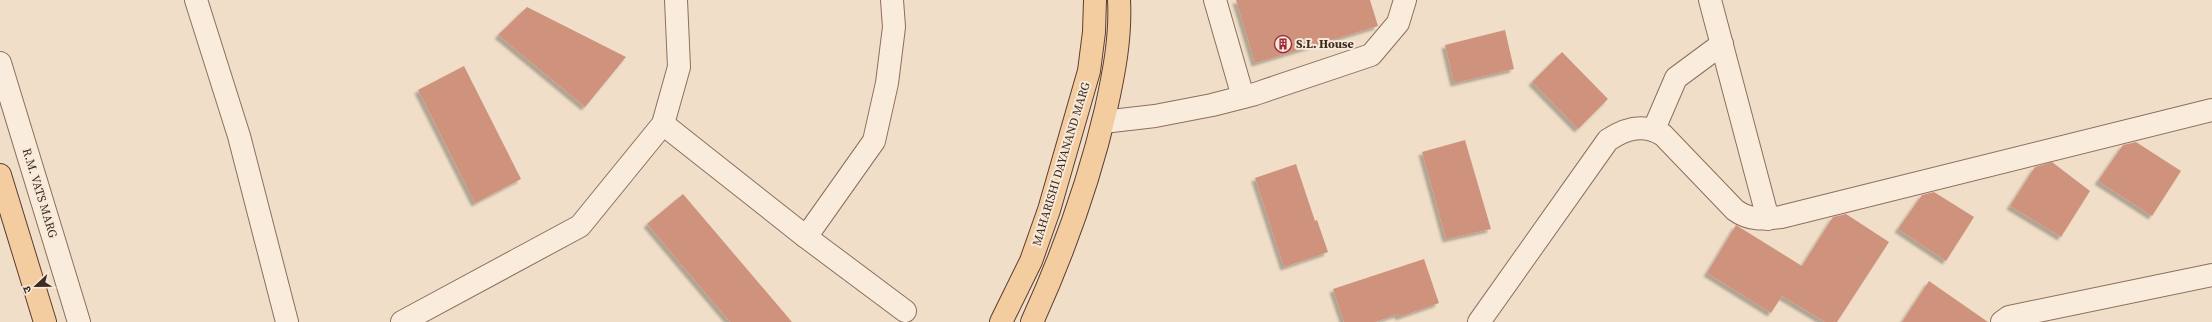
<svg xmlns="http://www.w3.org/2000/svg" width="2212" height="322" font-family="'Source Serif 4','Noto Sans Devanagari',serif">
<style>
.building{fill:#cf937d;filter:url(#shadow)}
.lines{fill:none;stroke-linecap:round;stroke-linejoin:round}
.minor-casing{stroke:#8d6f5c;stroke-width:24}
.major-casing{stroke:#5b3d30;stroke-width:24}
.minor{stroke:#faecdc;stroke-width:22}
.major{stroke:#f3cca0;stroke-width:22}
.labels{text-anchor:middle;stroke-width:4;stroke-linejoin:round;paint-order:stroke}
.poi-label{font-size:12px;font-weight:bold;fill:#3d2a20;stroke:#f7e9d8;text-anchor:start}
.street-label{font-size:12px;fill:#3d2a20;stroke:#f7e9d8}
</style>
<defs>
<filter id="shadow"><feDropShadow dx="-3.5" dy="3.5" stdDeviation="1" flood-color="#0004"/></filter>
</defs>
<rect width="100%" height="100%" fill="#f0dec8"/>
<!-- building -->
<g class="building">
<polygon points="1236,0 1370,0 1378,26 1255,63"/>
<polygon points="527,7 626,57 585,107 498,35"/>
<polygon points="1505,30 1514,69 1454,83 1445,45"/>
<polygon points="1562,52 1608,99 1578,129 1532,82"/>
<polygon points="464,66 521,179 475,203 418,90"/>
<polygon points="1465,140 1491,229 1446,239 1422,152"/>
<polygon points="2136,142 2181,171 2152,216 2098,181 2123,145"/>
<polygon points="2052,162 2090,191 2061,237 2010,206 2035,167"/>
<polygon points="1296,164 1315,221 1317,220 1328,252 1284,267 1255,178"/>
<polygon points="1934,192 1974,217 1946,261 1898,229 1922,195"/>
<polygon points="683,194 792,322 730,322 647,224"/>
<polygon points="1846,214 1889,242 1837,322 1825,322 1782,296 1771,313 1707,273 1736,225 1802,266 1833,217"/>
<polygon points="1424,259 1439,303 1399,317 1398,314 1375,322 1344,322 1333,289"/>
<polygon points="1929,281 1988,322 1902,322"/>
</g>
<g class="lines">
<!-- minor casing -->
<g class="minor-casing">
<g id="minor">
<polyline points="196,0 239,136 287,322"/>
<polyline points="1215,0 1243,97"/>
<polyline points="1710,0 1768,219"/>
<polyline points="0,63 79,322"/>
<polyline points="1103,122 1155,116 1212,105 1255,94 1371,55 1398,23 1405,0"/>
<polyline points="663,124 806,237 905,311"/>
<polyline points="1654,129 1676,78 1722,44"/>
<polyline points="806,237 874,141 887,83 894,27 892,0"/>
<polyline points="402,322 580,226 663,124 679,67 676,0"/>
<path d="M1479,322L1608,140C1626,128 1644,123 1663,135L1735,210C1750,221 1764,219 1781,217L2212,110"/>
<polyline points="2002,322 2009,317 2212,275"/>
</g>
</g>
<!-- major casing -->
<g class="major-casing">
<g id="major">
<polyline points="0,175 45,322"/>
<polyline points="1001,322 1031,261 1049,210 1089,71 1094,32 1095,0"/>
<path d="M1032,322C1063,254 1089,182 1106,109C1114,73 1121,37 1119,0"/>
</g>
</g>
<!-- minor -->
<use href="#minor" class="minor"/>
<!-- major -->
<use href="#major" class="major"/>
</g>
<!-- icons -->
<defs>
<g id="building-ring" transform="scale(0.9)"><circle r="9.5" fill="#f7e9d8" stroke="#9e2a3d" stroke-width="1.5"/><path d="M-4-6H4V6H1V3H-1V6H-4ZM-2.5-4.3h1.7v1.8h-1.7ZM.8-4.3h1.7v1.8H.8ZM-2.5-1h1.7V.8h-1.7ZM.8-1h1.7V.8H.8Z" fill="#9e2a3d"/></g>
</defs>
<g fill-rule="evenodd">
<use href="#building-ring" x="1283" y="44"/>
</g>
<g class="labels">
<!-- poi labels -->
<g class="poi-label">
<text x="1296" y="48">S.L. House</text>
</g>
<!-- street labels -->
<g class="street-label">
<text transform="translate(1061 164) rotate(-73)" y="4">MAHARISHI DAYANAND MARG</text>
<text transform="translate(40 193) rotate(73)" y="4">R.M. VATS MARG</text>
</g>
</g>
<!-- north arrow -->
<g transform="translate(36 286) rotate(248)" stroke="#f7e9d8" stroke-width="3" paint-order="stroke">
<path d="M0-3L7 15L0 10L-7 15Z" fill="#3d2a20"/>
<text y="-6" font-size="11" font-weight="bold" text-anchor="middle" fill="#3d2a20">उ</text>
</g>
</svg>
